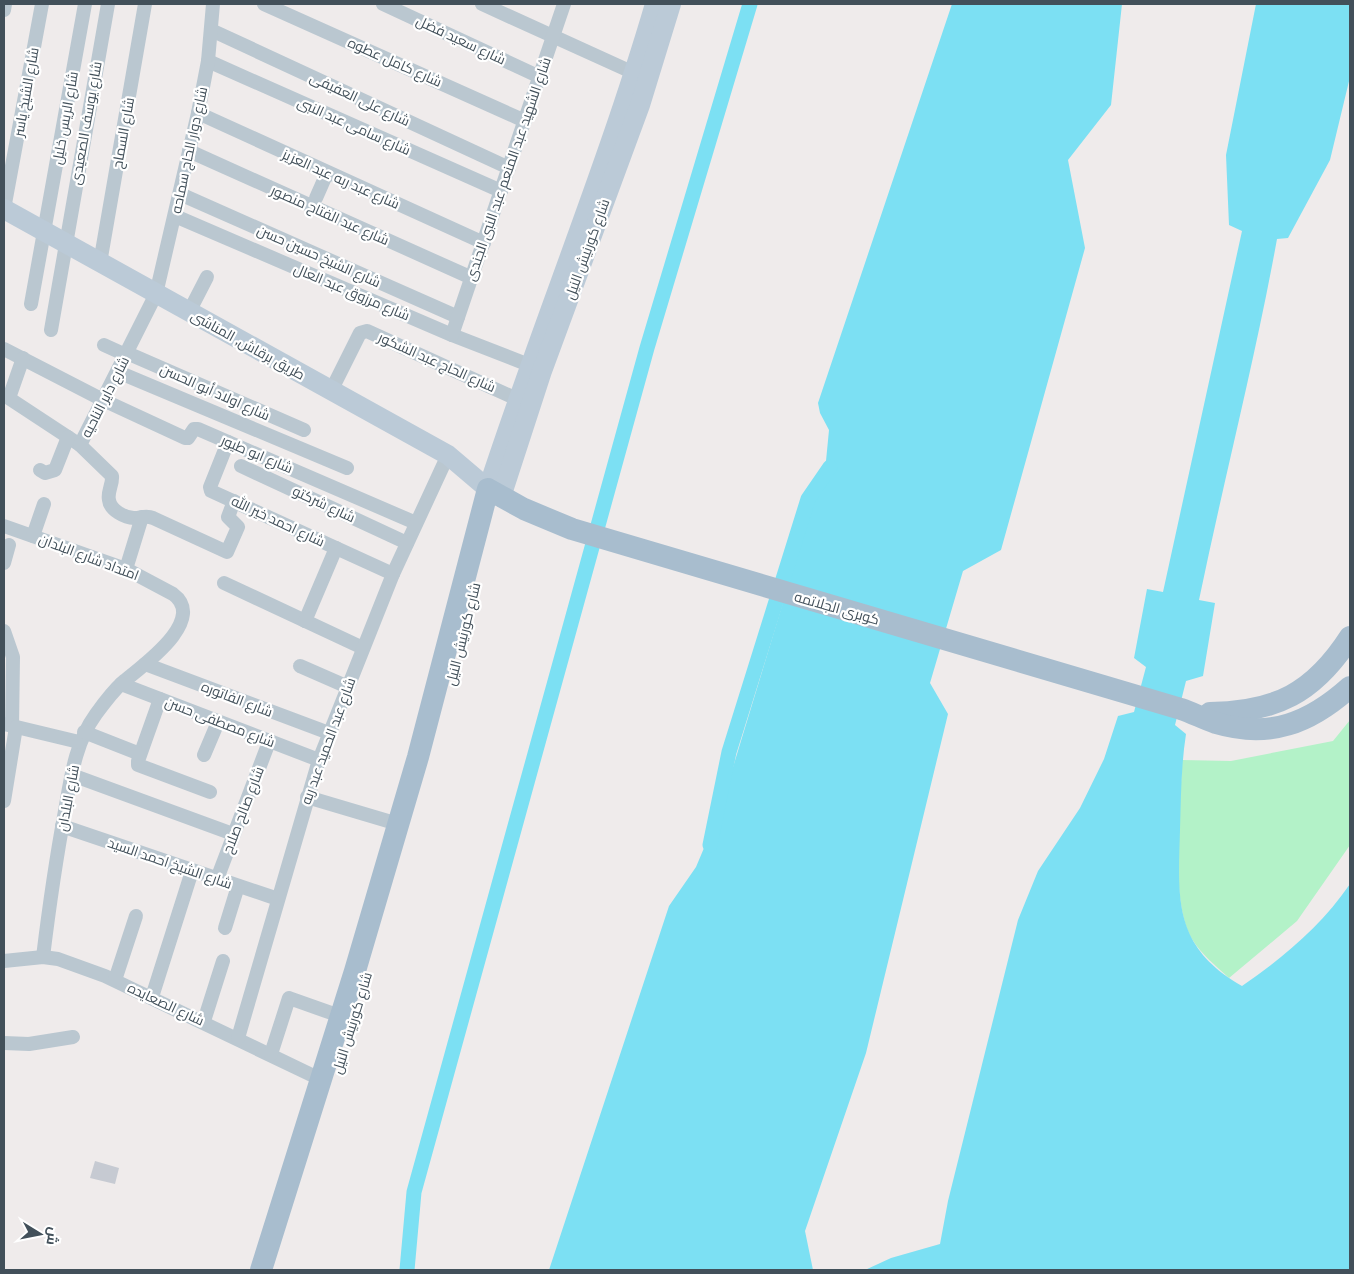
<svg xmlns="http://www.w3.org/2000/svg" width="1354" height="1274" font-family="Lato,Cairo,sans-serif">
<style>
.green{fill:#b3f2c8}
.water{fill:#7ce0f3}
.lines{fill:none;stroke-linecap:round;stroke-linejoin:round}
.canal{stroke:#7ce0f3;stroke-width:15}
.building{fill:#c6cad2}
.street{stroke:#bac7d0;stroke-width:14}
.secondary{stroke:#bbcad7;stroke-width:20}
.primary{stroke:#a8bdce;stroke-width:22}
.labels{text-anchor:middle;stroke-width:4.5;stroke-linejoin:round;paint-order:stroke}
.street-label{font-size:14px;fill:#42505a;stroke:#fff}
</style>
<rect width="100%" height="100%" fill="#efebeb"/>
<!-- green -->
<path class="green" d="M1350,720V845L1297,921L1229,978C1216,966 1201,954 1192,939C1169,900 1181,807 1182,760L1231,761L1333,741Z"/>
<!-- water -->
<g class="water">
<polygon points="952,4 1122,4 1111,105 1068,160 1085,248 1001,550 963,571 930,683 948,714 866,1053 805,1231 813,1270 549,1270 669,906 696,867 720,810 826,461 829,430 820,413 818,403"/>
<path d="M1256,4H1350V77L1330,160L1288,238L1277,239C1255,360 1224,479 1199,600L1215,603L1203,676L1186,681L1175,725L1186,734C1181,766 1181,798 1180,830C1178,900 1173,946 1242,986C1284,957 1321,926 1350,884V1270H865L891,1258L940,1244L948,1201L1018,920L1038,871L1080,808L1104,759L1118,716L1134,712L1146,667L1134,658L1147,589L1163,592L1242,231L1229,225L1226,155Z"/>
</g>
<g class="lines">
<!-- canal -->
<g class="canal">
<polyline points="710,845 729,752 808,499 830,467"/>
<polyline points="407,1270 414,1192 647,348 750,4"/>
</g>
</g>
<!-- building -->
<polygon class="building" points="95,1161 119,1168 115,1184 90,1178"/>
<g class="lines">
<!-- street -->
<g class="street">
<polyline points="264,4 525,121"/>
<polyline points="383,4 540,77"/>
<polyline points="482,4 634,73"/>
<polyline points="4,10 5,4"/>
<polyline points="211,30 509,168"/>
<polyline points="208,61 501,191"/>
<polyline points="198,113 484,243"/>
<polyline points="189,151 472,278"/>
<polyline points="180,194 458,317"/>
<polyline points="316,198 327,173"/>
<polyline points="4,209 42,4"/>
<polyline points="175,216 452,335 529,365"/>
<polyline points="100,263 145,4"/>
<polyline points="31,304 85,4"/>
<polyline points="189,312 207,277"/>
<polyline points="51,330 108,4"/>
<polyline points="452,335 564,4"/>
<polyline points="104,345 126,355"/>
<polyline points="4,349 103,400 185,438 188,438 194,429 198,429 416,523"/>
<polyline points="127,353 304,430"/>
<polyline points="118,372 347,468"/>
<polyline points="331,391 360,333 367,331 517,399"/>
<polyline points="4,395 80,445 156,294 198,113 208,61 213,4"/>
<polyline points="9,398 23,358"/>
<polyline points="228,442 210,487 211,491 393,574"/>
<path d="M80,445L112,476C113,484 107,492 109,500C110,510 125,518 134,518C141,518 146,515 153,518L227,552L238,527L228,517L234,501"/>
<polyline points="241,466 407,543"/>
<polyline points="40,470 45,473 55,470 68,437"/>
<path d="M4,526L126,569L173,594C208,620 142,666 123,682C113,691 104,703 96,714C75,743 71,777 65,811C56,859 49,908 43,957"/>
<polyline points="33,536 44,504"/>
<polyline points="4,563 9,545"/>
<polyline points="126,569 142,517"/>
<polyline points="224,583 363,648"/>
<polyline points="305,621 336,548"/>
<polyline points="4,631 13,657 12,726"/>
<polyline points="145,664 329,733"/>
<polyline points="300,666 348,687"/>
<polyline points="121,684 319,760"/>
<polyline points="160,699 138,761 138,765 210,792"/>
<polyline points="4,724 79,742"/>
<polyline points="84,732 140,754"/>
<polyline points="204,755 218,722"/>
<polyline points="72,775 233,834"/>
<polyline points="307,797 398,824"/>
<polyline points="4,801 16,727"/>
<polyline points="62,826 278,899"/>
<polyline points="217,879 269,742"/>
<polyline points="225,928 238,886"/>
<polyline points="4,961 43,957 58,959 105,976 320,1079"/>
<polyline points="115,980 136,916"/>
<polyline points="152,997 192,871"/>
<polyline points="204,1021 223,961"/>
<polyline points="238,1038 319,760 393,574 448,455"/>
<polyline points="4,1043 29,1044 73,1037"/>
<polyline points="271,1054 289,998 340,1016"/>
</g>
<!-- secondary -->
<g class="secondary">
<path d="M4,209L448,455L488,489C541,326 607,168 655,4"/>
<polyline points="501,497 542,371 640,105 671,4"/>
</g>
<!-- primary -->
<g class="primary">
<path d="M1210,713C1276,712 1314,693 1350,637"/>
<path d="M261,1270L355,971L418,757L488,489L524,509L572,529L1181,709C1193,713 1204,719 1216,723C1270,739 1310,723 1350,687"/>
</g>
</g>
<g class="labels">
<!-- street labels -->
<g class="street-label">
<text transform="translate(461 40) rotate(25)" y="5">شارع سعيد فضل</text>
<text transform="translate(395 62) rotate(24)" y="5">شارع كامل عطوه</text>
<text transform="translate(26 92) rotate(-80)" y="5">شارع الشيخ ياسر</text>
<text transform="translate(360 99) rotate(25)" y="5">شارع على العفيفى</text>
<text transform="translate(65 118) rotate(-80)" y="5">شارع الريس خليل</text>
<text transform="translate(86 123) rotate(-80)" y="5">شارع يوسف الصعيدى</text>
<text transform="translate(354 126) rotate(24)" y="5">شارع سامى عبد النبى</text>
<text transform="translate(123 133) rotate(-80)" y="5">شارع السماح</text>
<text transform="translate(189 150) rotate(-78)" y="5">شارع دوار الحاج سماحه</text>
<text transform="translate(508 169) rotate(-71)" y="5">شارع الشهيد عبد المنعم عبد النبى الجندى</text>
<text transform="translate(341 179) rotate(24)" y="5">شارع عبد ربه عبد العزيز</text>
<text transform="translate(330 215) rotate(24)" y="5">شارع عبد الفتاح منصور</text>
<text transform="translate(587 249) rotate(-70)" y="5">شارع كورنيش النيل</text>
<text transform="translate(319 256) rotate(24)" y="5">شارع الشيخ حسين حسن</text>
<text transform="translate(352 292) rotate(23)" y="5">شارع مرزوق عبد العال</text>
<text transform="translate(248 345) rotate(29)" y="5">طريق برقاش, المناشى</text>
<text transform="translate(437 362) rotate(24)" y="5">شارع الحاج عبد الشكور</text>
<text transform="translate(215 392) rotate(24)" y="5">شارع اولاد أبو الحسن</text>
<text transform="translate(105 397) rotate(-63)" y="5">شارع داير الناحيه</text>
<text transform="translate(257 454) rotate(23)" y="5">شارع ابو طيور</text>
<text transform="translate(324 504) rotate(25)" y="5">شارع شركتو</text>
<text transform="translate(278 521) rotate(25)" y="5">شارع احمد خير الله</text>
<text transform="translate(89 557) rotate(21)" y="5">امتداد شارع البلدان</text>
<text transform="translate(837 608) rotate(16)" y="5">كوبرى الجلاتمه</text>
<text transform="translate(463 634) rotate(-76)" y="5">شارع كورنيش النيل</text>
<text transform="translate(237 699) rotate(21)" y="5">شارع الفاتوره</text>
<text transform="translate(220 722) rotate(21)" y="5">شارع مصطفى حسن</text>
<text transform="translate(328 741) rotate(-70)" y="5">شارع عبد الحميد عبد ربه</text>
<text transform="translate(68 798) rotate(-79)" y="5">شارع البلدان</text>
<text transform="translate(243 810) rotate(-69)" y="5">شارع صالح صلاح</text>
<text transform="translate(170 863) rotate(19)" y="5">شارع الشيخ احمد السيد</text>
<text transform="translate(166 1004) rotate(25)" y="5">شارع الصعايده</text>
<text transform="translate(352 1023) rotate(-73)" y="5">شارع كورنيش النيل</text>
</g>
</g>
<!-- border -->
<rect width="1354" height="1274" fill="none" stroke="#42505a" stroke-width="10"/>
<!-- north arrow -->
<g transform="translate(40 1234) rotate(100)" stroke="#ffffff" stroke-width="4" paint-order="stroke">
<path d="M0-4L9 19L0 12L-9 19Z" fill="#42505a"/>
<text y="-8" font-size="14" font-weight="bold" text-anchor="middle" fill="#42505a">ش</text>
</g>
</svg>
